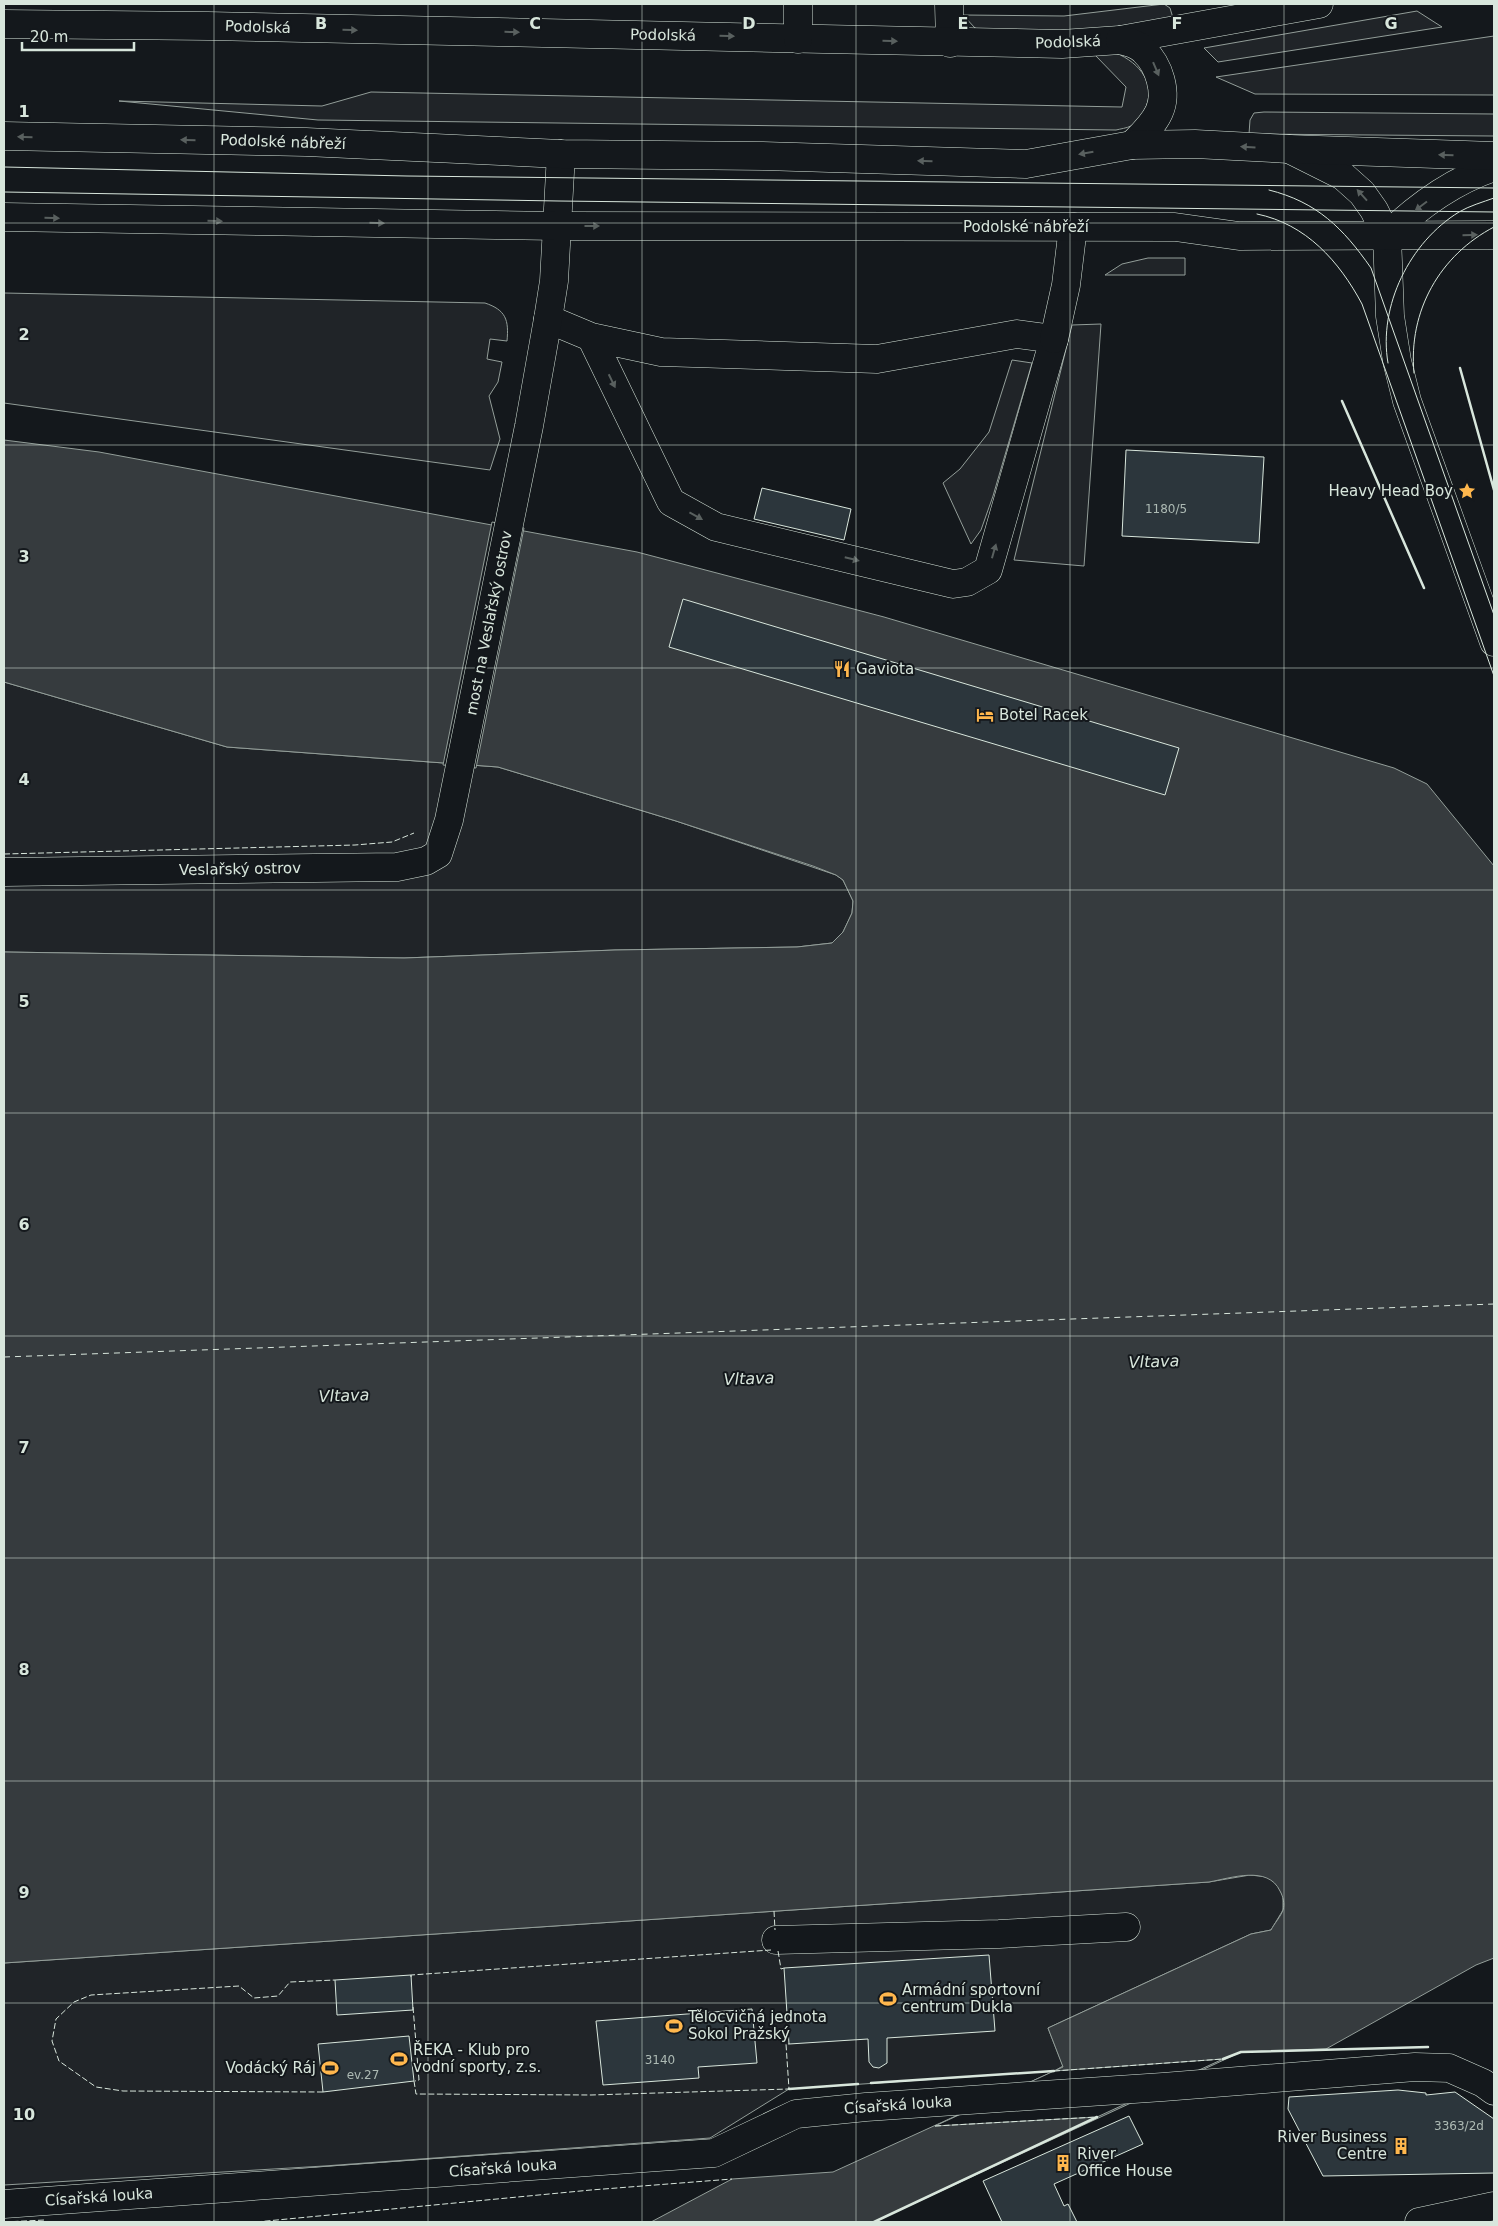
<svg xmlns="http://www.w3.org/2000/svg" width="1498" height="2226" font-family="'DejaVu Sans',sans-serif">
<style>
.green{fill:#202428;stroke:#939e99}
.water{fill:#363b3e;stroke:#939e99}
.pier{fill:#14181c;stroke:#939e99}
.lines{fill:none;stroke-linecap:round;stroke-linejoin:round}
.ferry{stroke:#d8e6dc;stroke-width:1;stroke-dasharray:6 5;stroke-linecap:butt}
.building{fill:#2c363c;stroke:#d8e6dc}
.minor-casing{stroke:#d8e6dc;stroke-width:29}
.major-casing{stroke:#d8e6dc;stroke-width:29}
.minor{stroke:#14181c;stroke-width:28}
.major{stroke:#14181c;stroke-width:28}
.tram{stroke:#d8e6dc;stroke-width:1}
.fence{stroke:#d8e6dc;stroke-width:1;stroke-dasharray:6 2.5;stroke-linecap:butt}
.wall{stroke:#d8e6dc;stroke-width:2.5}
.oneway{fill:#59605f}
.grid{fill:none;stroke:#d8e6dc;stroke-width:1;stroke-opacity:0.55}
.labels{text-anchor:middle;stroke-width:4;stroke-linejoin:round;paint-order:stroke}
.number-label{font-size:12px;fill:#adbab4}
.street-label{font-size:15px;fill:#d8e6dc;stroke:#14181c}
.poi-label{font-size:15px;fill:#d8e6dc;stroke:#14181c;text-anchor:start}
.water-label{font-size:16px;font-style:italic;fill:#d8e6dc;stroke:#14181c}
.grid-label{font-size:16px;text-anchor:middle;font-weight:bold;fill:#d8e6dc;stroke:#14181c;stroke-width:4;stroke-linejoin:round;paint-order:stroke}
</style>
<rect width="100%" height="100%" fill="#14181c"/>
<!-- green -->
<g class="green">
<polygon points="1164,4 1170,8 1173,18 1101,29 988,33 975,28 963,15 1064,16"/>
<polygon points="1417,11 1442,27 1218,62 1204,48"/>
<polygon points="1494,36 1494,95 1255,94 1216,77"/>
<path d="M1116,53C1140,63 1158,85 1144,111C1141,116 1136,123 1131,126C1127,128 1120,129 1116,130L318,120L119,101L322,106L371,92L1122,107L1126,87L1095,55Z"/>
<polygon points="1264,112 1494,114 1494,136 1249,134 1250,120 1254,113"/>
<polygon points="1148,258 1185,258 1185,275 1105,275 1122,264"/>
<path d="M4,293L485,303C506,310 509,320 507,341L490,339L487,359L502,362L498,382L489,396L500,439L490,470L4,403Z"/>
<polygon points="1101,324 1084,566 1014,560 1072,325"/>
<polygon points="1012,360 1032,363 993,496 981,530 971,544 943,483 960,469 989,432"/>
<polygon points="4,682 227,747 498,767 676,821 836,875 843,880 853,901 852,913 843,932 832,943 797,947 615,950 404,958 4,952"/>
<polygon points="1250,1875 1268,1877 1278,1885 1283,1897 1283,1910 1271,1930 1251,1934 1048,2028 1063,2066 1054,2071 789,2089 710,2138 324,2166 4,2185 4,1963 1209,1882"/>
</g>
<!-- water -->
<path class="water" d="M4,440L99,452L637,552L884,617L1394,768L1427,784L1494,866V1958L1476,1965L1326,2049L1241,2052L874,2222H651L732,2179L833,2172L1063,2067L1048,2028L1251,1934L1271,1930C1274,1924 1281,1916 1283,1910C1285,1904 1283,1896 1280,1891C1268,1865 1231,1878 1209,1882L4,1963V952L404,958L615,950L797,947L832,943L843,932L852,913L853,901L843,880L836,875L813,866L676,821L498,767L227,747L4,682Z"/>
<!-- pier -->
<g class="pier">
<polygon points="492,522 524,528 476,768 443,765"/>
<polygon points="1223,2059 1097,2117 935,2126 1054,2071"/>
</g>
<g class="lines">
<!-- ferry -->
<polyline class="ferry" points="4,1357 1494,1304"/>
</g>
<!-- building -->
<g class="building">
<polygon points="1126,450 1264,457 1259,543 1122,536"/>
<polygon points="762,488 851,509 844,540 754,519"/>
<polygon points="683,599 1179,748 1165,795 669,647"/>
<polygon points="989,1955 995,2031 887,2038 887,2063 879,2068 873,2067 869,2062 868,2039 789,2044 784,1968"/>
<polygon points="411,1975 413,2010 337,2015 335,1980"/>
<polygon points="752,2009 757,2063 698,2067 699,2078 603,2085 596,2021"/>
<polygon points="409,2036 414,2081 323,2092 318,2044"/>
<polygon points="1398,2090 1426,2093 1426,2095 1455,2092 1494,2119 1494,2173 1323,2176 1288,2109 1289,2097"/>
<polygon points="1129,2116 1143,2144 1054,2184 1064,2206 1068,2204 1077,2222 1002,2222 983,2181"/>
</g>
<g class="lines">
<!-- minor casing -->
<g class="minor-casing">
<g id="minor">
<polyline points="949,4 950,43"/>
<polyline points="4,24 208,26 1062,44 1120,40 1319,4"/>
<polyline points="798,39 798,4"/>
<path d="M1120,40C1129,42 1138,44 1144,51C1159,65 1168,93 1159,112C1153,125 1142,135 1132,145"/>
<polyline points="1289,149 1343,176 1362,193 1374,210 1387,236 1390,316 1397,361 1407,401 1494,642"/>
<path d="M1387,236C1418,206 1452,181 1494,167"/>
<polyline points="548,319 591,337 661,352 877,359 1017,334 1054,339 988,570 967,582 953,584 716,527 671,502 591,337"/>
<polyline points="1054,339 1066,285 1073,227"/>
<polyline points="4,872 397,867 426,861 438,854 449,820 529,426 548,319 554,281 561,154"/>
<polyline points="776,1940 999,1934 1126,1927"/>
<polyline points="4,2204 714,2153 796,2114 866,2107 1163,2087 1415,2067 1449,2068 1483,2083 1494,2091"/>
<polyline points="1419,2222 1494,2206"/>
</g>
</g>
<!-- major casing -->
<g class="major-casing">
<g id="major">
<polyline points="4,136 306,142 561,154 763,156 1026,164 1132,145 1195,144 1289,149 1494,156"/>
<polyline points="4,217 557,226 1175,227 1239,236 1494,235"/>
</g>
</g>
<!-- minor -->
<use href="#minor" class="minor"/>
<!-- major -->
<use href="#major" class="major"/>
<!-- tram -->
<g class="tram">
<polyline points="4,167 407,176 1494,188"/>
<path d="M1269,190C1317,202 1343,228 1371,268L1494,615"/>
<polyline points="4,192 559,201 1494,212"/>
<path d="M1257,214C1306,224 1339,261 1362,304L1494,676"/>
<path d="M1388,363C1378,306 1410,242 1459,212C1469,206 1483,202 1494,198"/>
<path d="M1414,373C1408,311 1440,255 1494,227"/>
</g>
<!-- fence -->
<g class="fence">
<polyline points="4,854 355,845 392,842 414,833"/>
<polyline points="774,1911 775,1930"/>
<polyline points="778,1951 781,1969 784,1968"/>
<polyline points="411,1977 411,1975 771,1950"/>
<polyline points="413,2007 419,2080 415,2081"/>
<polyline points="1054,2071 1223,2059"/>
<polyline points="414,2081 416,2094 591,2095 789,2089 786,2044 789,2044"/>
<polyline points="323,2092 123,2091 96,2087 59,2061 52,2041 56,2019 74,2002 91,1995 239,1986 254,1998 278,1996 290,1982 335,1980"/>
<polyline points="935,2126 1097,2117"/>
<polyline points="4,2222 45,2220 45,2222"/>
<polyline points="256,2222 591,2190 732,2179"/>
</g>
<!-- wall -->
<g class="wall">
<polyline points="1460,368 1494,490"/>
<polyline points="1342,401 1424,588"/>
<polyline points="1223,2059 1241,2052 1428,2047"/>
<polyline points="871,2083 1054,2071"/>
<polyline points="789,2089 858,2084"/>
<polyline points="874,2222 1097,2117"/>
</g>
</g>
<!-- one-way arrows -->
<defs><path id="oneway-solid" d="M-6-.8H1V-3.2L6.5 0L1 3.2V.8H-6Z" transform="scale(1.25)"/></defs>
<g class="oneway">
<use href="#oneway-solid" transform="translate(350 30) rotate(1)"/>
<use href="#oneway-solid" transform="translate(512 32) rotate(1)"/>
<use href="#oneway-solid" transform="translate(727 36) rotate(2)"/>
<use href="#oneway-solid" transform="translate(890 41) rotate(1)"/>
<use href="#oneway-solid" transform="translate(1156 69) rotate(67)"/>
<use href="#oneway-solid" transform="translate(25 137) rotate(-179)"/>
<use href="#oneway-solid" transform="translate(188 140) rotate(-179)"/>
<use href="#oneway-solid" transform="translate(1248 147) rotate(-177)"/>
<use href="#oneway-solid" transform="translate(1086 153) rotate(170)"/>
<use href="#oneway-solid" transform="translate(1446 155) rotate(-178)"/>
<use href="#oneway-solid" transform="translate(925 161) rotate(-179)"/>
<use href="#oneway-solid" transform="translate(1362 195) rotate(-132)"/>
<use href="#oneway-solid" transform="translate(1421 206) rotate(143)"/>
<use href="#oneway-solid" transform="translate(52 218) rotate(1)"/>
<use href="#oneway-solid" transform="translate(215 221) rotate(1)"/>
<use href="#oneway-solid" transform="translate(377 223) rotate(1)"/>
<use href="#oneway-solid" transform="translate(592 226)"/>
<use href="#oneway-solid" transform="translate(1470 235) rotate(-1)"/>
<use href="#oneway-solid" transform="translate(612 381) rotate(64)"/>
<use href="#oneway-solid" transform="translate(696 516) rotate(29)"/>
<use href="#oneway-solid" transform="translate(994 551) rotate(-74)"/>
<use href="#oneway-solid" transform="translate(852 559) rotate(14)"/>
</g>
<!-- grid -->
<path class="grid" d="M214,4V2222M428,4V2222M642,4V2222M856,4V2222M1070,4V2222M1284,4V2222M4,223H1494M4,445H1494M4,668H1494M4,890H1494M4,1113H1494M4,1336H1494M4,1558H1494M4,1781H1494M4,2003H1494"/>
<!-- icons -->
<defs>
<g id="sight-bare" transform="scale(1.35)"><path d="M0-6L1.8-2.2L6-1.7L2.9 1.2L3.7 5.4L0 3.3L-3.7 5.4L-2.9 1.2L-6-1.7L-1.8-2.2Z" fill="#ffb74d" stroke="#14181c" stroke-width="2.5" paint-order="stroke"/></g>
<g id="restaurant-bare" transform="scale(1.35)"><path d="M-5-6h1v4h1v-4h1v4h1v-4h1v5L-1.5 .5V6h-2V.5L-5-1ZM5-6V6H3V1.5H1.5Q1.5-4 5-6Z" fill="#ffb74d" stroke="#14181c" stroke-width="2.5" paint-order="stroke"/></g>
<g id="hotel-bare" transform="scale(1.35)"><path d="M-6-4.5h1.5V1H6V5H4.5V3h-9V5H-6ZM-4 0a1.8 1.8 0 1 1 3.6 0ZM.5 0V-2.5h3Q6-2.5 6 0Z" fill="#ffb74d" stroke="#14181c" stroke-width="2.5" paint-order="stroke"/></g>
<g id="stadium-bare" transform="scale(1.35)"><path d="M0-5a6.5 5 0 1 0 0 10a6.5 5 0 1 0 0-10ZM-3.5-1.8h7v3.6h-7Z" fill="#ffb74d" stroke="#14181c" stroke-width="2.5" paint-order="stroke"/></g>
<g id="building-bare" transform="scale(1.35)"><path d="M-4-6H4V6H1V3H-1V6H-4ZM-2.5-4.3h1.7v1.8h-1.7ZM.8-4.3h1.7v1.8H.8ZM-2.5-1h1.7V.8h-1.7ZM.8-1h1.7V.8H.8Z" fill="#ffb74d" stroke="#14181c" stroke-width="2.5" paint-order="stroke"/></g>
</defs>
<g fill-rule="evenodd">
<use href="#sight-bare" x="1467" y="491"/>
<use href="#restaurant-bare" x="842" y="669"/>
<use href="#hotel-bare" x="985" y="715"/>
<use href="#stadium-bare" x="888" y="1999"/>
<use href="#stadium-bare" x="674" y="2026"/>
<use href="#stadium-bare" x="399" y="2059"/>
<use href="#stadium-bare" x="330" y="2068"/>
<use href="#building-bare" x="1401" y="2146"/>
<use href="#building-bare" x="1063" y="2163"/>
</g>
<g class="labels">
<!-- number labels -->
<g class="number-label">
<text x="1166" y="513">1180/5</text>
<text x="660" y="2064">3140</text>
<text x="363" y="2079">ev.27</text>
<text x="1459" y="2130">3363/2d</text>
</g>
<!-- street labels -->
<g class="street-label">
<text transform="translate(258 27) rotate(2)" y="5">Podolská</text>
<text transform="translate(663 35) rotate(1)" y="5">Podolská</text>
<text transform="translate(1068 42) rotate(-2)" y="5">Podolská</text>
<text transform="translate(283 142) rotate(2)" y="5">Podolské nábřeží</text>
<text x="1026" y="232">Podolské nábřeží</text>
<text transform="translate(489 623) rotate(-79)" y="5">most na Veslařský ostrov</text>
<text transform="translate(240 869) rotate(-1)" y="5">Veslařský ostrov</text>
<text transform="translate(898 2105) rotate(-4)" y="5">Císařská louka</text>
<text transform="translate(503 2168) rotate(-4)" y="5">Císařská louka</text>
<text transform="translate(99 2197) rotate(-4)" y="5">Císařská louka</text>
</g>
<!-- poi labels -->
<g class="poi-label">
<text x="1453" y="496" text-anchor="end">Heavy Head Boy</text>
<text x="856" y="674">Gaviota</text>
<text x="999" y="720">Botel Racek</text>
<text x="902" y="1995">Armádní sportovní<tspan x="902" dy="17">centrum Dukla</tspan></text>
<text x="688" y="2022">Tělocvičná jednota<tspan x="688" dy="17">Sokol Pražský</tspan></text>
<text x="413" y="2055">ŘEKA - Klub pro<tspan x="413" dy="17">vodní sporty, z.s.</tspan></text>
<text x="316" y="2073" text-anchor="end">Vodácký Ráj</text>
<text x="1387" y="2142" text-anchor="end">River Business<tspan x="1387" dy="17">Centre</tspan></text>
<text x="1077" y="2159">River<tspan x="1077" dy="17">Office House</tspan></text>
</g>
<!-- water labels -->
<g class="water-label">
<text transform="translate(1154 1361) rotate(-2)" y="6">Vltava</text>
<text transform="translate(749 1378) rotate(-2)" y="6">Vltava</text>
<text transform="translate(344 1395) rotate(-2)" y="6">Vltava</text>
</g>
</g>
<g class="grid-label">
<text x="321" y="29">B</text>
<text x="535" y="29">C</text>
<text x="749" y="29">D</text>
<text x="963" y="29">E</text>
<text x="1177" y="29">F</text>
<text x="1391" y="29">G</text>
<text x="24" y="117">1</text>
<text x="24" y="340">2</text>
<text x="24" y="562">3</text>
<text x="24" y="785">4</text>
<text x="24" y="1007">5</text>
<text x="24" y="1230">6</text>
<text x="24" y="1453">7</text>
<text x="24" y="1675">8</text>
<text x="24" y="1898">9</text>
<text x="24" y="2120">10</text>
</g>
<!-- border -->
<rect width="1498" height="2226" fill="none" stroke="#d8e6dc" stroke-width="10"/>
<!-- scale -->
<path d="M22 42v8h112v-8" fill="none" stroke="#d8e6dc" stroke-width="2.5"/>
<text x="30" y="42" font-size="15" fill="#d8e6dc" stroke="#14181c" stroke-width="4" paint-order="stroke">20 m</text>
</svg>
